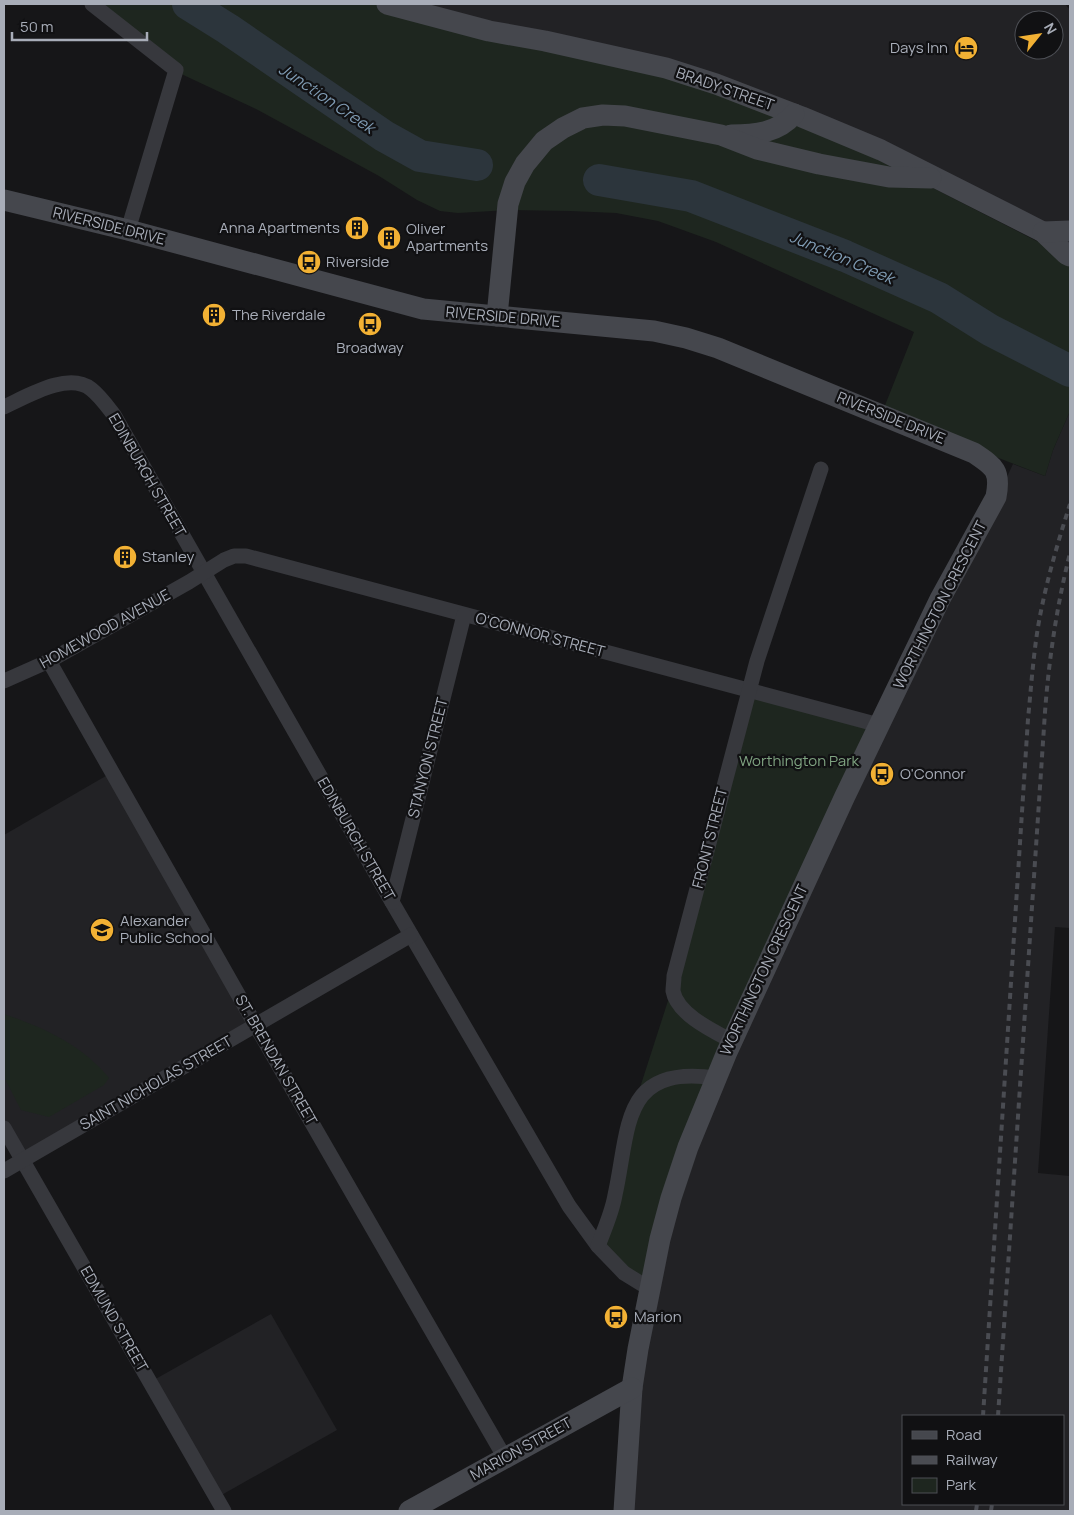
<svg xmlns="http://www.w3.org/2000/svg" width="1074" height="1515" font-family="Manrope,sans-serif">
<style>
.built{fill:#222225;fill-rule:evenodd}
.green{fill:#1e261f}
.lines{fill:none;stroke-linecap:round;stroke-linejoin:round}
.river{stroke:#2c353c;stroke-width:32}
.street{stroke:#37383d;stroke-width:15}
.secondary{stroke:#45474d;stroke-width:21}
.rail{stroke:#4a4c52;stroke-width:4;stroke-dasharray:6 5;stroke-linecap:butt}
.labels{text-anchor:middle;stroke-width:4.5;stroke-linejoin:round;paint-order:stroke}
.poi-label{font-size:15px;fill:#a8adb8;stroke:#111113;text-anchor:start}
.street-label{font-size:15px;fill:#a8adb8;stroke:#111113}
.park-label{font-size:15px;fill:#7fa381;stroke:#111113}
.water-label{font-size:16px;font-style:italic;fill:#7f9bb3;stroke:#111113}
</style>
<rect width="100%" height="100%" fill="#161618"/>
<!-- built -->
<g class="built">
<path d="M391,4H1065L1070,10V230ZM1024,20H1054V50H1024Z"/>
<path d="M1070,411V928L1055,927L1038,1173L1070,1176V1511H625L632,1405L690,1147L1013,464L1045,476L1053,450ZM903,1416H1063V1504H903Z"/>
<polygon points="111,773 255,1025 24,1158 4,1124 4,835"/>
<polygon points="271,1314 337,1430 218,1497 152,1381"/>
</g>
<!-- green -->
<g class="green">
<polygon points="90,4 391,4 757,98 1070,258 1070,411 1053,450 1045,476 882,413 914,332 716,242 658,221 616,213 570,211 509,210 458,213 440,211 417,200 379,176 258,110 177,72"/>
<polygon points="750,690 881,724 734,1040 652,1288 598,1244 636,1100 676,976"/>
<path d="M4,1014C44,1028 81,1044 109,1078L104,1085L49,1117L21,1110L4,1077Z"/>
</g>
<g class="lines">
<!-- river -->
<g class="river">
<polyline points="188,4 228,29 384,136 420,156 477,165"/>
<polyline points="599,180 691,196 845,256 939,298 990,330 1070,371"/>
</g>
<!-- street -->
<g class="street">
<polyline points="92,4 176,70 128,230"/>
<path d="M4,407C26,397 68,371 91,389C100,396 107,406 114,415L392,902L569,1206L598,1246L624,1273L650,1289"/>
<polyline points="49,661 256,1026 505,1458"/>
<polyline points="4,681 49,661 189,582 224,560 234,556 246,556 879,725"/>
<polyline points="392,902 464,615"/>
<path d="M732,1041C713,1031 677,1014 673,991C673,987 674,981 674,976L757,661L821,469"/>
<polyline points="4,1128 224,1511"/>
<polyline points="4,1171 411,935"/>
<path d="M598,1246C604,1230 612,1213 615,1195C630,1127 621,1064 716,1078"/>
</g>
<!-- secondary -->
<g class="secondary">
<polyline points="387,4 489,31 545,41 666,68 716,84 802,117 881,150 1043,232 1066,254 1070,256"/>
<path d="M731,135C755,135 778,133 794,114"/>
<path d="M4,200L128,230L423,309L654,331L686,338L718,348L974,453C995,467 1001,471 996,497L940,599L845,796L727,1052L688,1147L671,1198L660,1239L638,1349L632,1388L624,1511"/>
<polyline points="1043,232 1070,231"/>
<polyline points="497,316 508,204 515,182 525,164 544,141 563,128 583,118 603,115 625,116 721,135 757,149 819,164 889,177 931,178"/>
<polyline points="409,1511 632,1388"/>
</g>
<!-- rail -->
<g class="rail">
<path d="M983,1416L1028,719C1031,689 1033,658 1038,627C1045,586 1057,545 1070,504"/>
<path d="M998,1416L1045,712C1049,658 1057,605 1070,553"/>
<polyline points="976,1511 977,1504"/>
<polyline points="991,1511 992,1504"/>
</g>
</g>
<!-- icons -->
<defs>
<g id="hotel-disc" transform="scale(1.25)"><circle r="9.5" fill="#f2b134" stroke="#111113"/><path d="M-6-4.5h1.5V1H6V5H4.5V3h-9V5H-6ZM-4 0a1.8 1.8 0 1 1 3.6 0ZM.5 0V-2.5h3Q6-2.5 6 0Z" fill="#111"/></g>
<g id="building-disc" transform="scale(1.25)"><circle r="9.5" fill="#f2b134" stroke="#111113"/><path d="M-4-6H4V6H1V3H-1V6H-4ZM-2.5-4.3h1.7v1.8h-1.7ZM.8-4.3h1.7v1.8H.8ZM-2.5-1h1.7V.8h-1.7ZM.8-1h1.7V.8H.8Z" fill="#111"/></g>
<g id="bus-disc" transform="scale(1.25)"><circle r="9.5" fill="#f2b134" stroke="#111113"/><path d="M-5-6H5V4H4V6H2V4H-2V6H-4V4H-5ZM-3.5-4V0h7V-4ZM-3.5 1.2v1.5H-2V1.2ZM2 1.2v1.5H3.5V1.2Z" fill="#111"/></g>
<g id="school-disc" transform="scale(1.25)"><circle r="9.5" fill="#f2b134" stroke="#111113"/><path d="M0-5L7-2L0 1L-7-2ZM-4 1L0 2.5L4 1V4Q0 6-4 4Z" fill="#111"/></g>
</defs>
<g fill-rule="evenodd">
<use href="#hotel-disc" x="966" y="48"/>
<use href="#building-disc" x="357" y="228"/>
<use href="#building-disc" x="389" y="238"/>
<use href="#bus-disc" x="309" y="262"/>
<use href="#building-disc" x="214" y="315"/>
<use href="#bus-disc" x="370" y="324"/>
<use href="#building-disc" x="125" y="557"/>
<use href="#bus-disc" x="882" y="774"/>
<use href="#school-disc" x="102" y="930"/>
<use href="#bus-disc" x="616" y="1317"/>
</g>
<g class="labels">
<!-- poi labels -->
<g class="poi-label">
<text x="948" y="53" text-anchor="end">Days Inn</text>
<text x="340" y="233" text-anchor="end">Anna Apartments</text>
<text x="406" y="234">Oliver<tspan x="406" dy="17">Apartments</tspan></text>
<text x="326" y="267">Riverside</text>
<text x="232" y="320">The Riverdale</text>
<text x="370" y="353" text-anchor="middle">Broadway</text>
<text x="142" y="562">Stanley</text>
<text x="900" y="779">O'Connor</text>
<text x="120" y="926">Alexander<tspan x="120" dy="17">Public School</tspan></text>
<text x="634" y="1322">Marion</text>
</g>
<!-- street labels -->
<g class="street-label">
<text transform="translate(725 89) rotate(19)" y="5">BRADY STREET</text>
<text transform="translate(109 226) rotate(14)" y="5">RIVERSIDE DRIVE</text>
<text transform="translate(503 317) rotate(5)" y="5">RIVERSIDE DRIVE</text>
<text transform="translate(891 418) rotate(22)" y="5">RIVERSIDE DRIVE</text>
<text transform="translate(147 475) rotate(60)" y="5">EDINBURGH STREET</text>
<text transform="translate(940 605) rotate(-63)" y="5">WORTHINGTON CRESCENT</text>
<text transform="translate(105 629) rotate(-29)" y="5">HOMEWOOD AVENUE</text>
<text transform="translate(540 635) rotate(15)" y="5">O'CONNOR STREET</text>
<text transform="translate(428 758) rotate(-76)" y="5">STANYON STREET</text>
<text transform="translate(710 838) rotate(-76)" y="5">FRONT STREET</text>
<text transform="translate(356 839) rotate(60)" y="5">EDINBURGH STREET</text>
<text transform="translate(764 970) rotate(-65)" y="5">WORTHINGTON CRESCENT</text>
<text transform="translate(276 1060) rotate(60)" y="5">ST. BRENDAN STREET</text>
<text transform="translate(156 1083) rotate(-30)" y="5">SAINT NICHOLAS STREET</text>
<text transform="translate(114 1319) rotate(60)" y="5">EDMUND STREET</text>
<text transform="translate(521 1449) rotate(-29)" y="5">MARION STREET</text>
</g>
<!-- park labels -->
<g class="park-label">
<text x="799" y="766">Worthington Park</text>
</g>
<!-- water labels -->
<g class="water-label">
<text transform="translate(327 98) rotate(34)" y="6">Junction Creek</text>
<text transform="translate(842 257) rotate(23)" y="6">Junction Creek</text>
</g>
</g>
<!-- border -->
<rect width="1074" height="1515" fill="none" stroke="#a8adb8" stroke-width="10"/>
<!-- legend -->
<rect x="902" y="1415" width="162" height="90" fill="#111113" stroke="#4d4f55"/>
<rect x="912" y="1431" width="25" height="8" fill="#45474d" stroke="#4d4f55"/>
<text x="946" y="1440" font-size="15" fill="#a8adb8">Road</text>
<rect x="912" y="1456" width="25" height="8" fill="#4a4c52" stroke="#4d4f55"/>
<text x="946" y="1465" font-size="15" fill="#a8adb8">Railway</text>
<rect x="912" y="1478" width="25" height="15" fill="#1e261f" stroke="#4d4f55"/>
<text x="946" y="1490" font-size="15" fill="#a8adb8">Park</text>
<!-- north arrow -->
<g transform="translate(1039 35) rotate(60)"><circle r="24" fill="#111113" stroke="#4d4f55"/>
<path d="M0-4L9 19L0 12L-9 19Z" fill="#f2b134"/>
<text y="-8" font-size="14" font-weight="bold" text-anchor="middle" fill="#a8adb8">N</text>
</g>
<!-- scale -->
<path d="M12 32v8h135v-8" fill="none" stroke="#a8adb8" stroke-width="2.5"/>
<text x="20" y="32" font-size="15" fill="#a8adb8" stroke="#111113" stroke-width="4" paint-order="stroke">50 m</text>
</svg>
